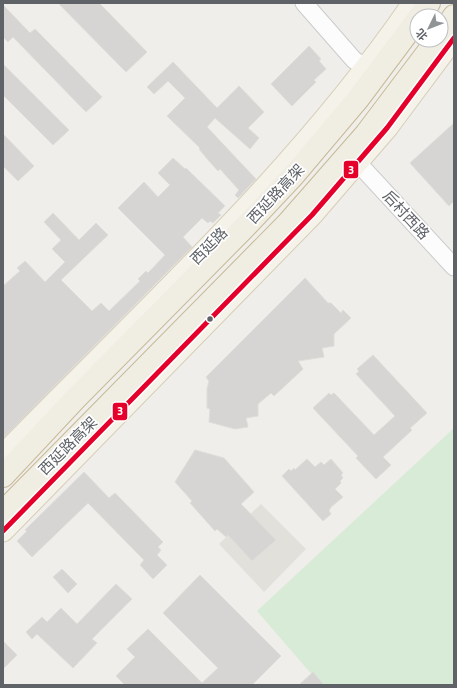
<svg xmlns="http://www.w3.org/2000/svg" width="457" height="688" font-family="'Titillium Web','Noto Sans SC',sans-serif">
<style>
.education{fill:#e2e0da}
.green{fill:#d8ebd6}
.building{fill:#d6d5d3;stroke:#deddd9}
.lines{fill:none;stroke-linecap:round;stroke-linejoin:round}
.minor-casing{stroke:#cbcccc;stroke-width:19}
.major-casing{stroke:#d7ceb8;stroke-width:23}
.highway-casing{stroke:#c8b996;stroke-width:24}
.minor{stroke:#fdfcfc;stroke-width:17}
.major{stroke:#f4f2e9;stroke-width:21}
.highway{stroke:#f0ede3;stroke-width:22}
.bus-1-casing{stroke:#fff;stroke-width:8}
.bus-1{stroke:#e4002b;stroke-width:5}
.bus-dot{fill:#5f6368;stroke:#fff;stroke-width:1.5}
.labels{text-anchor:middle;stroke-width:3.5;stroke-linejoin:round;paint-order:stroke}
.street-label{font-size:15px;fill:#5f6368;stroke:#fff}
.line-badge{stroke:#fff;stroke-width:1.5}
.badge-label{font-size:11px;text-anchor:middle;font-weight:bold;fill:#fff}
</style>
<rect width="100%" height="100%" fill="#efeeea"/>
<!-- education -->
<polygon class="education" points="261,504 306,549 264,592 219,544"/>
<!-- green -->
<polygon class="green" points="454,428 454,685 321,685 257,611"/>
<!-- building -->
<g class="building">
<polygon points="58,3 99,3 147,52 126,72"/>
<polygon points="3,5 30,33 35,29 102,97 86,112 13,37 8,42 3,37"/>
<polygon points="309,46 321,59 319,61 326,69 314,80 316,82 292,106 271,84"/>
<polygon points="173,62 217,108 239,86 264,112 248,128 259,138 250,149 215,118 207,127 256,179 238,198 235,195 239,190 220,169 218,171 209,161 199,149 200,148 167,116 185,98 168,81 154,94 147,87"/>
<polygon points="3,64 69,130 53,145 3,95"/>
<polygon points="454,123 454,201 449,206 410,163"/>
<polygon points="3,134 34,166 18,181 3,166"/>
<polygon points="173,158 185,169 186,168 225,206 218,213 221,215 213,223 210,221 208,223 202,218 183,237 192,247 3,438 3,286 20,271 17,268 25,261 45,282 65,262 52,249 61,240 44,222 53,213 79,240 96,223 108,235 61,280 92,311 101,303 109,311 140,281 138,279 146,271 148,273 165,255 118,208 144,182 158,197 170,185 158,173"/>
<polygon points="305,278 328,303 331,303 341,313 343,310 351,318 334,334 334,346 322,348 324,357 298,361 303,369 274,396 271,393 258,404 258,416 246,418 248,427 235,429 209,422 210,409 207,408 207,389 209,381 206,377"/>
<polygon points="373,355 427,413 410,428 412,430 383,457 391,465 376,479 356,458 358,456 313,408 329,393 331,395 334,393 374,435 395,416 356,374 359,371 357,369"/>
<polygon points="195,450 224,458 254,492 241,504 276,540 252,561 228,535 226,537 217,529 215,531 190,503 192,501 175,482"/>
<polygon points="307,459 315,467 321,462 324,465 331,459 343,473 341,475 343,478 340,481 341,483 335,489 343,497 331,507 329,511 331,514 323,521 282,476 289,469 291,471 294,468 295,470"/>
<polygon points="84,472 109,498 115,493 163,542 158,547 161,550 157,555 167,565 153,579 140,565 144,560 88,503 32,557 17,541 27,531 25,530"/>
<polygon points="62,569 77,584 68,593 53,577"/>
<polygon points="200,575 281,656 252,685 125,685 116,676 135,657 127,649 148,629 202,683 218,668 163,613"/>
<polygon points="116,584 132,599 92,639 97,643 73,668 37,634 32,639 26,632 42,617 47,622 61,608 77,624"/>
<polygon points="3,641 17,655 3,669"/>
<polygon points="313,672 324,685 299,685"/>
</g>
<g class="lines">
<!-- minor casing -->
<g class="minor-casing">
<g id="minor">
<polyline points="304,3 354,60 366,68"/>
<polyline points="358,163 454,267"/>
</g>
</g>
<!-- major casing -->
<g class="major-casing">
<g id="major">
<path d="M3,455C145,309 298,171 413,3"/>
<polyline points="3,531 312,215 387,128 454,38"/>
</g>
</g>
<!-- highway casing -->
<g class="highway-casing">
<g id="highway">
<polyline points="420,16 429,3"/>
<polyline points="441,35 454,16"/>
<polyline points="3,476 76,398 244,228 293,176 358,99 417,20"/>
<polyline points="3,512 288,223 366,134 437,40"/>
</g>
</g>
<!-- minor -->
<use href="#minor" class="minor"/>
<!-- major -->
<use href="#major" class="major"/>
<!-- highway -->
<use href="#highway" class="highway"/>
<!-- bus-1 casing -->
<g class="bus-1-casing">
<polyline id="bus-1" points="3,531 312,215 387,128 454,38"/>
</g>
<!-- bus-1 -->
<use href="#bus-1" class="bus-1"/>
</g>
<!-- markers -->
<circle class="bus-dot" cx="210" cy="319" r="3.5"/>
<g class="labels">
<!-- street labels -->
<g class="street-label">
<text transform="translate(276 194) rotate(-47)" y="5">西延路高架</text>
<text transform="translate(406 215) rotate(47)" y="5">后村西路</text>
<text transform="translate(209 246) rotate(-45)" y="5">西延路</text>
<text transform="translate(68 446) rotate(-45)" y="5">西延路高架</text>
</g>
</g>
<g class="line-badge">
<rect x="343" y="160" width="16" height="19" rx="4" fill="#e4002b"/>
<rect x="112" y="402" width="16" height="19" rx="4" fill="#e4002b"/>
</g>
<g class="badge-label">
<text x="351" y="174">3</text>
<text x="120" y="415">3</text>
</g>
<!-- border -->
<rect width="457" height="688" fill="none" stroke="#5f6368" stroke-width="8"/>
<!-- north arrow -->
<g transform="translate(429 28) rotate(227)"><circle r="19" fill="#ffffff" stroke="#bfc1c3"/>
<path d="M0-3L7 15L0 10L-7 15Z" fill="#919496"/>
<text y="-6" font-size="11" font-weight="bold" text-anchor="middle" fill="#5f6368">北</text>
</g>
</svg>
